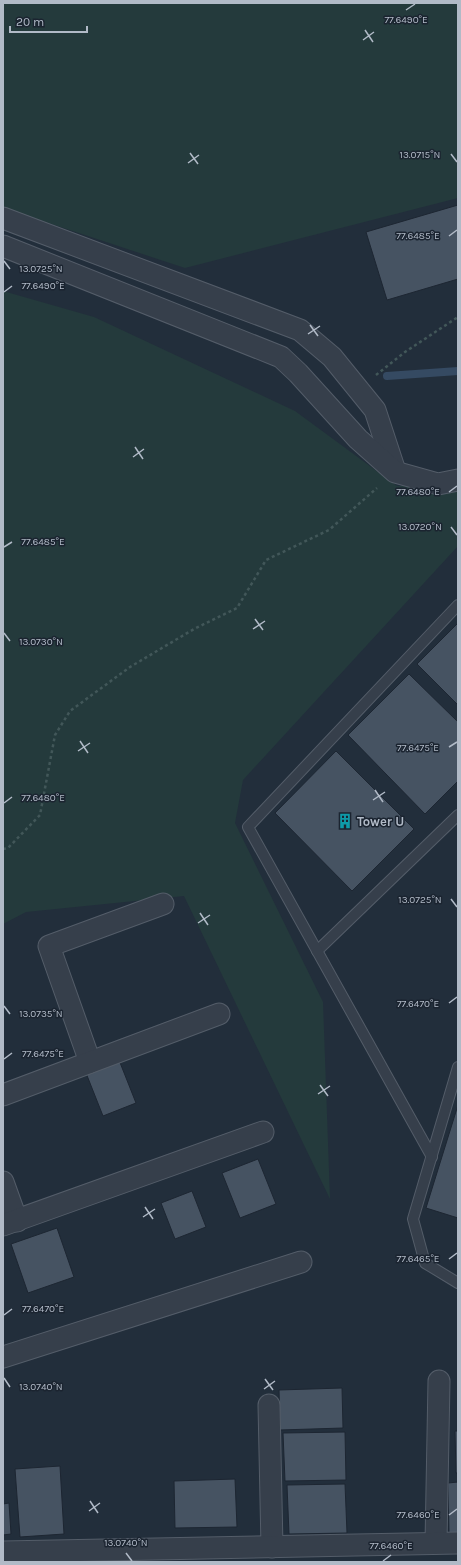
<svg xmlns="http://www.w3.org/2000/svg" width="461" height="1565" font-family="Karla,sans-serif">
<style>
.green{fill:#243a3c}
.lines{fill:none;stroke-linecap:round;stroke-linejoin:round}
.stream{stroke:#354a62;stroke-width:8}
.building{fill:#465362;stroke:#1d2632}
.service-casing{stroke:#545d69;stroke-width:12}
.minor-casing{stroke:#545d69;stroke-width:23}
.path{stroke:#425759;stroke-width:2.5;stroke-dasharray:3 3;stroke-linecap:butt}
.service{stroke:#363f4b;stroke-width:10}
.minor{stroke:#363f4b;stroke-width:21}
.ticks{fill:none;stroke:#b1bac7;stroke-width:1.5}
.labels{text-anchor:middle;stroke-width:3;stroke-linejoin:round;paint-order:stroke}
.poi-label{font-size:13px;font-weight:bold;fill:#b1bac7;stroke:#1b2430;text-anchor:start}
.ticks-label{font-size:10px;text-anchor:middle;fill:#b1bac7;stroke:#1b2430;stroke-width:3;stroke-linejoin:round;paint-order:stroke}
</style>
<rect width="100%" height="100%" fill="#222e3b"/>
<!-- green -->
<g class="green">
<polygon points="3,3 458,3 458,198 185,268 3,208"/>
<polygon points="3,291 94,317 295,411 397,486 438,484 458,480 458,546 243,780 235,823 323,1002 330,1199 184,896 26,912 3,924"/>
</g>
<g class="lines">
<!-- stream -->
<polyline class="stream" points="387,376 458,371"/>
</g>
<!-- building -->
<g class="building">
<polygon points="458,205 458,279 387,300 366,232"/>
<polygon points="458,623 458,705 417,664"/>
<polygon points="409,674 458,722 458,781 425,814 348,735"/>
<polygon points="336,751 414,829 352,891 275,813"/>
<polygon points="119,1060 136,1103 103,1116 86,1073"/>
<polygon points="458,1105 458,1218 426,1208"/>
<polygon points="258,1159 276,1204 240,1218 222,1173"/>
<polygon points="192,1191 206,1227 175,1239 161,1203"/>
<polygon points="57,1228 74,1277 28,1293 11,1244"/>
<polygon points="342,1388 343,1428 280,1430 279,1390"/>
<polygon points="455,1431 458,1431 458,1473 456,1473"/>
<polygon points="345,1432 346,1480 285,1481 283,1433"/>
<polygon points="60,1466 64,1534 20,1537 15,1469"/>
<polygon points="235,1479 237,1527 175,1528 174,1481"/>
<polygon points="458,1482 458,1533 449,1534 448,1483"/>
<polygon points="345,1484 347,1533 289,1534 287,1485"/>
<polygon points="9,1503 11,1534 3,1535 3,1504"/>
</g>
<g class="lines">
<!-- service casing -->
<g class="service-casing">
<g id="service">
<polyline points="317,951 458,815"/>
<polyline points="458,1067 413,1219 425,1263 458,1283"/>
<polyline points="432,1157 248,827 458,605"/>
</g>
</g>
<!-- minor casing -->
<g class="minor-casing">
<g id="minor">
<polyline points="3,218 300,330 332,357 375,410 395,471"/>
<polyline points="3,246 281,357 298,373 358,439 395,472 438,484 458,480"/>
<polyline points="90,1062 49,946 163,904"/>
<polyline points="3,1095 219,1014"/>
<polyline points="3,1182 17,1221"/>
<polyline points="3,1225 263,1132"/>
<polyline points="3,1357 301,1262"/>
<polyline points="269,1405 272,1547"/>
<polyline points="436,1543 439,1381"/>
<polyline points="3,1552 458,1543"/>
</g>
</g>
<!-- path -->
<g class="path">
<polyline points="376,375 405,352 458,317"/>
<polyline points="3,849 8,848 40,815 55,735 70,711 130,667 194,629 237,608 266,560 329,530 377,488"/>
</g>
<!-- service -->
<use href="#service" class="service"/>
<!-- minor -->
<use href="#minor" class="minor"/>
</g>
<!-- ticks -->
<path class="ticks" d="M406,10L415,4M365,30L373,42M363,40L374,32M190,153L198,164M451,154L457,162M188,163L199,155M449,236L457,230M4,261L10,269M4,292L12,286M310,325L318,336M308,334L320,326M135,447L143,459M133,457L144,449M449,492L457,486M451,527L457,535M4,547L12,542M255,619L263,630M253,629L265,621M4,633L10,641M80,741L88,753M449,747L457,742M78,751L90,743M375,790L383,802M373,800L385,792M4,803L12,797M451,899L457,907M200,913L208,925M198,923L210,915M449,1003L457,997M4,1006L10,1014M4,1059L12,1053M320,1085L328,1096M318,1094L330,1086M145,1207L153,1219M143,1217L155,1209M449,1259L457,1253M4,1315L12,1309M4,1378L10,1387M265,1379L273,1390M264,1389L275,1381M90,1501L98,1513M89,1511L100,1503M449,1515L457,1509M126,1553L132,1561M383,1561L391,1555"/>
<!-- icons -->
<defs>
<g id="building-bare" transform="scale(1.2)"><path d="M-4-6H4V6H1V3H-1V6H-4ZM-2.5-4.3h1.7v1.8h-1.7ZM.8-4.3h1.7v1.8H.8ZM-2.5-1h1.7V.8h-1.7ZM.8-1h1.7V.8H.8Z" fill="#0f9aa8" stroke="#1b2430" stroke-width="2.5" paint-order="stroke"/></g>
</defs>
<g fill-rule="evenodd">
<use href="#building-bare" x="345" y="821"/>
</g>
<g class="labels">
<!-- poi labels -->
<g class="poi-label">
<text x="357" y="826">Tower U</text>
</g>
</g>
<g class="ticks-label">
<text x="406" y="23">77.6490°E</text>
<text x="420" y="158">13.0715°N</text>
<text x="418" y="239">77.6485°E</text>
<text x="41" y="272">13.0725°N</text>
<text x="43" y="289">77.6490°E</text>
<text x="418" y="495">77.6480°E</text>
<text x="420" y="530">13.0720°N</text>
<text x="43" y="545">77.6485°E</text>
<text x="41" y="645">13.0730°N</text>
<text x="418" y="751">77.6475°E</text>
<text x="43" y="801">77.6480°E</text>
<text x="420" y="903">13.0725°N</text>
<text x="418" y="1007">77.6470°E</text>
<text x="41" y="1017">13.0735°N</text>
<text x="43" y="1057">77.6475°E</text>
<text x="418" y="1262">77.6465°E</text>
<text x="43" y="1312">77.6470°E</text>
<text x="41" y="1390">13.0740°N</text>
<text x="418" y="1518">77.6460°E</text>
<text x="126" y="1546">13.0740°N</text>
<text x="391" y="1549">77.6460°E</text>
</g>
<!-- border -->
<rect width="461" height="1565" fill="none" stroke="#b1bac7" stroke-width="8"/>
<!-- scale -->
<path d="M10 26v6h77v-6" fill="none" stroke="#b1bac7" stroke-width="2"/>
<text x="16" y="26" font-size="12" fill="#b1bac7" stroke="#1b2430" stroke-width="3" paint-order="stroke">20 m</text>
</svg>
